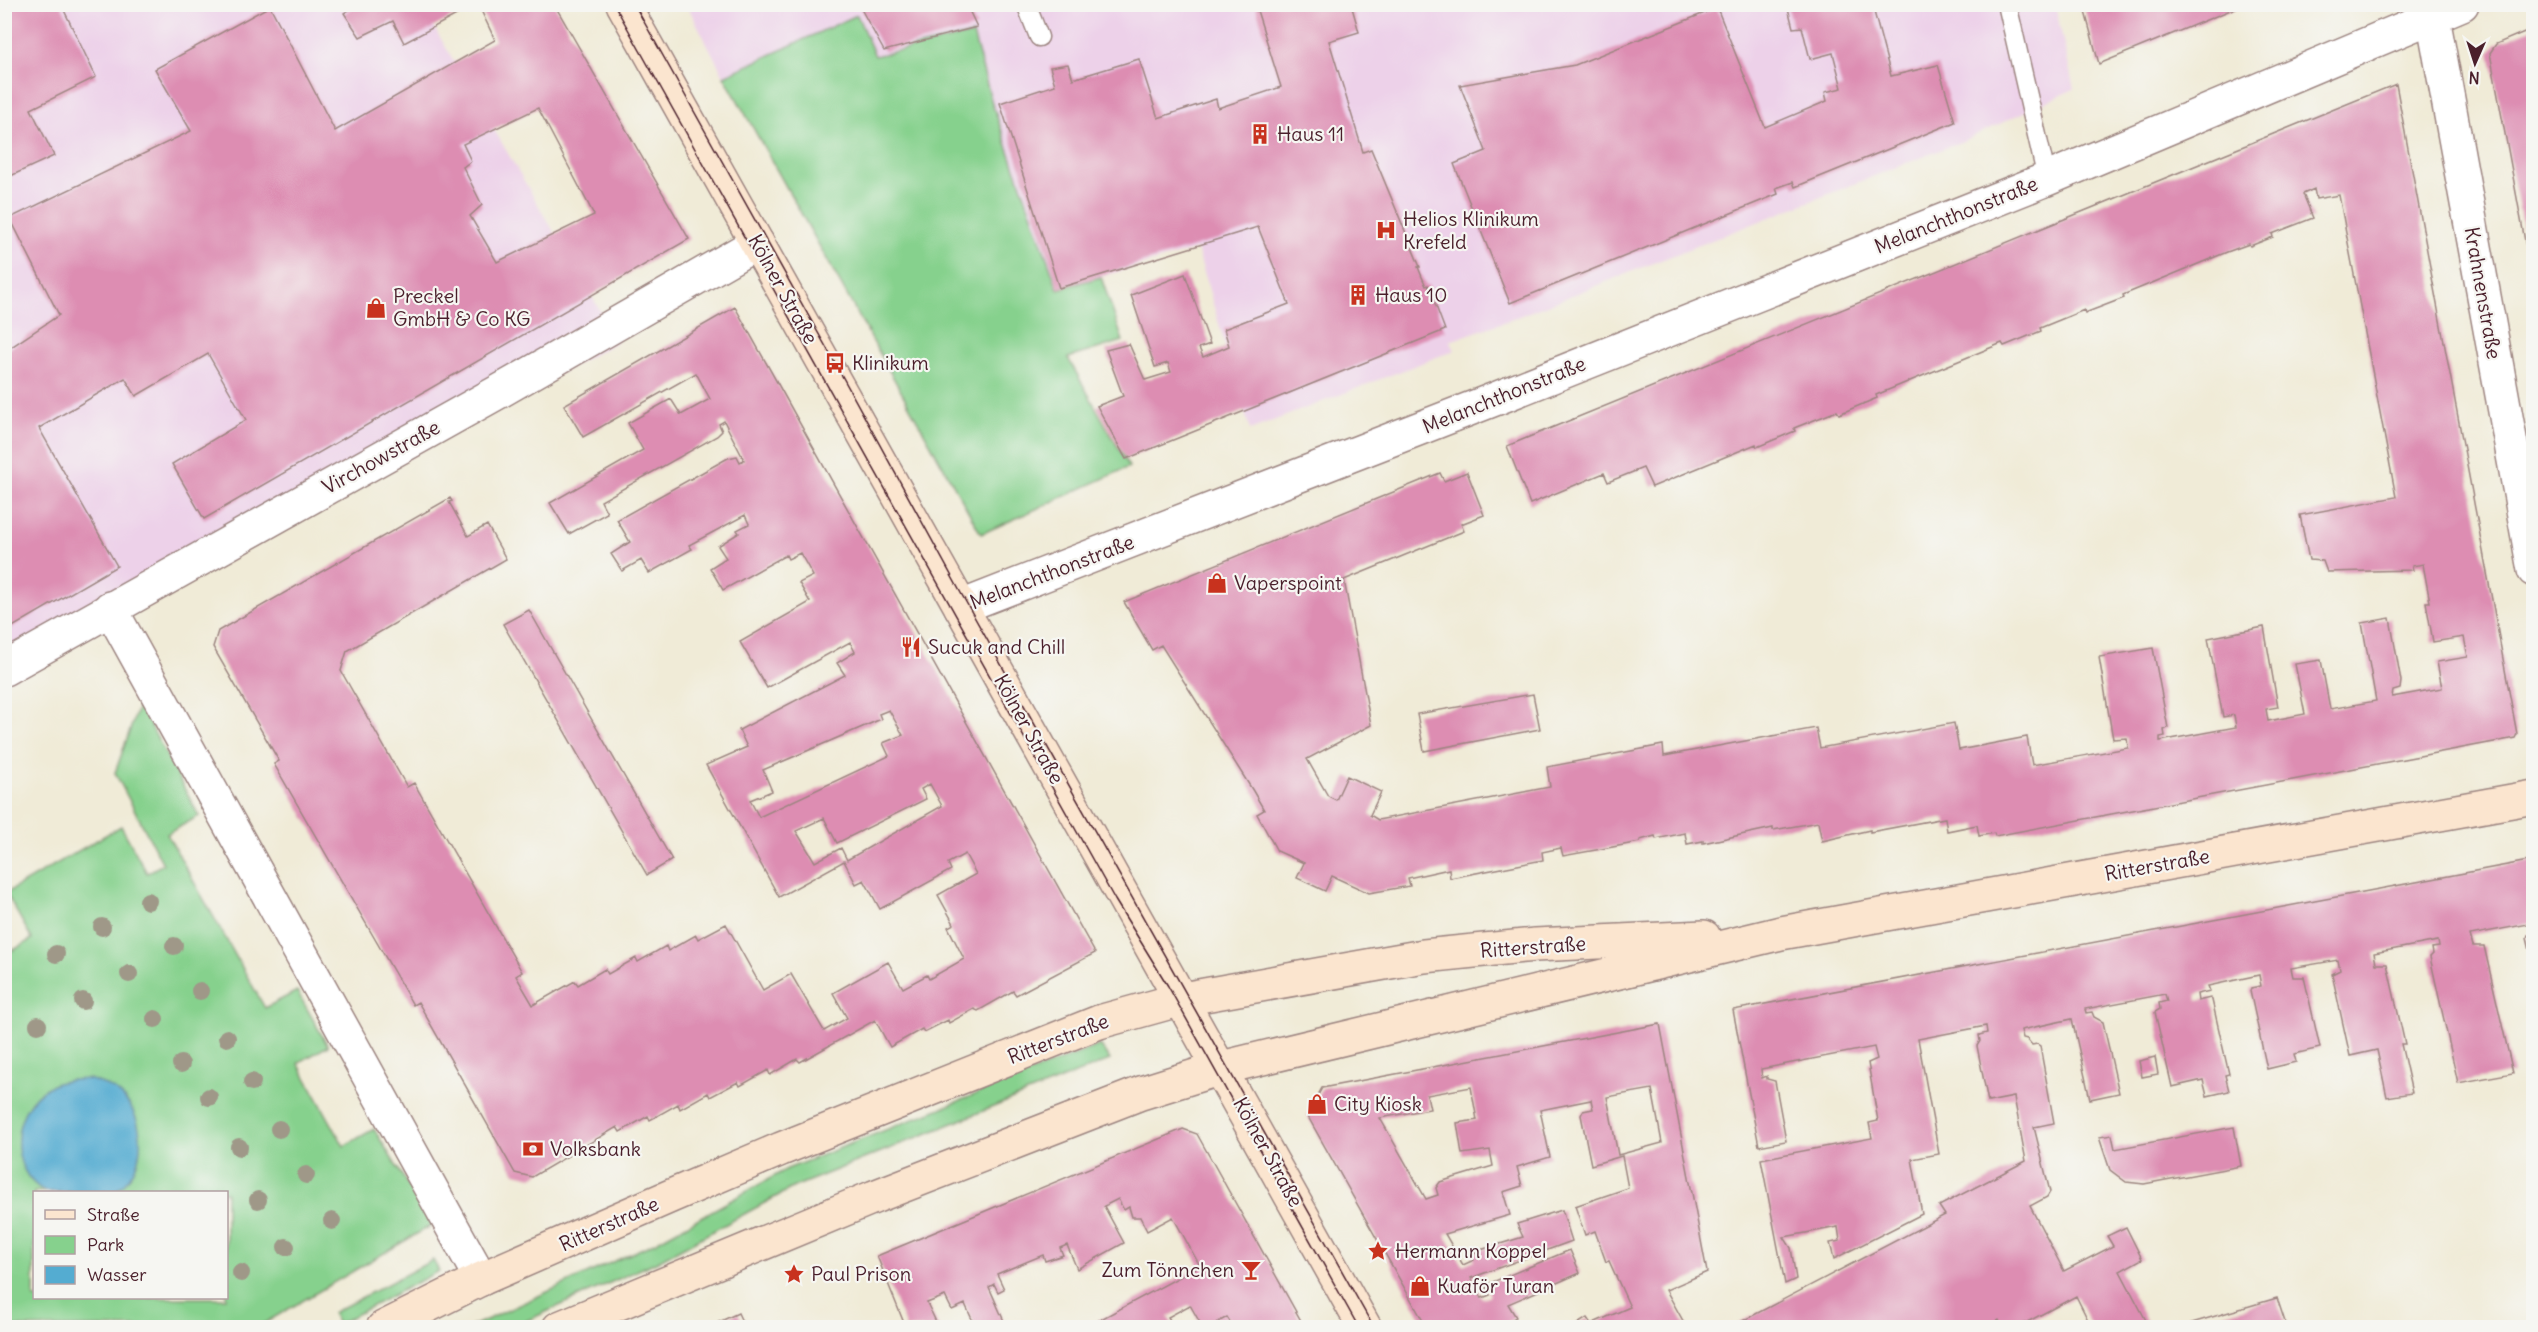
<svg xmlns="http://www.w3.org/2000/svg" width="2538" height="1332" font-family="Delius,sans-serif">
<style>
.built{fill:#edd1e9}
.green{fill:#86d18d;stroke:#68785c;stroke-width:1.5;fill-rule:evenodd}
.water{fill:#54acd1;stroke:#4f667e;stroke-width:1.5}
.building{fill:#dd8db2;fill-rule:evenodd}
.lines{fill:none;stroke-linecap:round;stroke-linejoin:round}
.lane-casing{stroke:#9d8581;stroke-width:21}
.street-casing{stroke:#9d8581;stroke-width:36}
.secondary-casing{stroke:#9d8581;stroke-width:36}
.lane{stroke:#fff;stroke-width:18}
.street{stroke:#fff;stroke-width:33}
.secondary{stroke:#fbe5cf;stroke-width:33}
.tram{stroke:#4a1f2b;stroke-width:1.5}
.tree{fill:#9f9888}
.labels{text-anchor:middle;stroke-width:4.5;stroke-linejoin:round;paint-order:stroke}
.poi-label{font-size:20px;fill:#4a1f2b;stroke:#f6f6f2;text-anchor:start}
.street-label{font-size:20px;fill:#4a1f2b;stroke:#f6f6f2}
</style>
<rect width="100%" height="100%" fill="#f6f6f2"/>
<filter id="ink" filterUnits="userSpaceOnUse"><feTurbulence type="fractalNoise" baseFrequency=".0167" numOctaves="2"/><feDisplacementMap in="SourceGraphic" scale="12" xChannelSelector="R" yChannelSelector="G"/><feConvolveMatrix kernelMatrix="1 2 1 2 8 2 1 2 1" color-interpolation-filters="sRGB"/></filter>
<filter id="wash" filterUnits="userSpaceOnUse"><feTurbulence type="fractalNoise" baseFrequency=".008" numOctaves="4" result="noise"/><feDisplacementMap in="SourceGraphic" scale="24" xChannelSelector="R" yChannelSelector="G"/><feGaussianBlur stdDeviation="1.35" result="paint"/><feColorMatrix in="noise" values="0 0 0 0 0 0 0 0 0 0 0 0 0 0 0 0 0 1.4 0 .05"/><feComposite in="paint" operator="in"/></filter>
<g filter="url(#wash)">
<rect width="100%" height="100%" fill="#f0ebd7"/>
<!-- built -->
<g class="built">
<polygon points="5,5 421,5 618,341 5,683"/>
<polygon points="687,5 2055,5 2074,89 1963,141 1509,320 1450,341 1455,350 1250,430 1197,249 1058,289 992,103 973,34 874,56 857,15 724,76"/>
</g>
<!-- green -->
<g class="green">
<polygon points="857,15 875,56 973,34 992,103 1058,289 1101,277 1123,341 1068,358 1129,467 981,534 724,76"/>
<path d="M139,704L199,816L167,834L265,1008L297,991L328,1046L298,1063L344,1146L374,1129L432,1225L258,1327H5L4,938L12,951L32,939L6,893L121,826L147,873L163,864L115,773ZM34,1192H226V1298H34Z"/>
<polygon points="1100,1045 1110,1060 794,1187 658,1261 513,1327 471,1327 656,1242 787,1169"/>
<polygon points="433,1260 439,1271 338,1324 332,1313"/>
</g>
<!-- water -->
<path class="water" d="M88,1079C102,1083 116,1088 125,1099C148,1126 146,1174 113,1192H46C6,1171 10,1109 48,1087C60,1080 74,1080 88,1079Z"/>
<g id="blocks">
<!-- building -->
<g class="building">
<polygon points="4,4 61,4 96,77 31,109 54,156 4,179"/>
<polygon points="359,4 477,4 404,43 393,21 360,37 344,13"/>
<path d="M478,4H554L689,239L204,519L172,464L246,420L208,354L136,396L125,378L39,428L117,566L4,632V352L59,315L10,218L191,131L155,69L270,6L335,131L495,40ZM538,108L594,215L497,262L470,216L482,205L463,167L471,161L463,144Z"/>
<polygon points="865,4 966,4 977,27 884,51 860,7"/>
<polygon points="1255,4 1351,4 1359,32 1329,41 1363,152 1371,149 1420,267 1418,267 1422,277 1426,286 1428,285 1445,330 1126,459 1097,406 1123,396 1106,350 1129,344 1145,380 1171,372 1168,363 1155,367 1131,295 1185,274 1210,344 1199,348 1203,357 1229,346 1224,329 1289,304 1258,227 1059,288 1000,103 1055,85 1050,67 1068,64 1073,79 1139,59 1158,118 1216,99 1218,108 1281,87"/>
<polygon points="1787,4 1872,4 1891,76 1938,65 1955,122 1795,187 1793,182 1776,188 1778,194 1510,303 1454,164 1486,151 1460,85 1575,65 1717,8 1765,127 1827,101 1825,92 1842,88 1833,53 1810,59 1802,27 1793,28"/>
<polygon points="2083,4 2243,4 2243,5 2099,64"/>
<polygon points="2534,28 2534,259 2532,259 2531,252 2527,252 2490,53 2496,44"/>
<polygon points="2396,84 2517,734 2515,738 1995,836 1994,833 1979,836 1977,825 1947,831 1945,818 1870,832 1870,830 1822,841 1818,822 1773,830 1773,828 1703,843 1703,841 1687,844 1685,833 1656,839 1655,836 1640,840 1640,842 1563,856 1561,848 1542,852 1543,860 1450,878 1449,869 1408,878 1410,886 1369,893 1332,876 1325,891 1297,878 1304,863 1277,851 1257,814 1264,810 1253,791 1161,645 1152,650 1124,602 1440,473 1444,481 1467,472 1484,515 1461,524 1464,531 1344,580 1371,725 1307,759 1328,796 1336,800 1347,776 1381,792 1370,815 1378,820 1550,787 1547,767 1663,745 1664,756 1816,728 1820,748 1954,723 1959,750 2027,737 2032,765 2128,748 2127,738 2113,739 2099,657 2153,648 2168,728 2164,730 2165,736 2160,737 2160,741 2236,727 2234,715 2223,717 2208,638 2264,627 2278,707 2266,709 2268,721 2305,714 2295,664 2321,660 2330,709 2376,701 2362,623 2390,618 2401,681 2400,689 2393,691 2392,697 2442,688 2437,662 2468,657 2464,637 2433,642 2426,602 2430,602 2423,564 2412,566 2413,570 2327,572 2323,561 2309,560 2300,515 2396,497 2339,195 2316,199 2314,189 2303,194 2313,218 2272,234 2273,237 2250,246 2249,244 2227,252 2123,295 2124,298 2085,313 2084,310 2040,328 2041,331 2004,346 2002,343 1876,395 1877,398 1839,414 1837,411 1794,428 1795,431 1757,447 1756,444 1652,487 1643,468 1608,482 1604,473 1530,504 1507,446"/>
<path d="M735,307L1095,953L1016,995L1013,991L978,1011L974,1009L949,1023L948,1020L924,1032L922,1029L890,1047L875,1020L800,1062L797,1059L770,1075L768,1070L740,1086L738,1082L710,1097L708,1093L680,1109L678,1104L650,1120L648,1116L620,1132L617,1127L532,1177L515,1173L418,1002L413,1005L274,764L279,761L213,647L218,631L450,498L452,501L449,502L468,536L487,525L506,559L347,651L341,671L407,787L414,783L522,972L516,976L533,1005L575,981L578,985L605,969L608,974L636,958L638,962L666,946L668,951L696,935L698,939L726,924L763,990L791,974L824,1031L847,1018L833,993L888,962L903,988L927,975L929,979L964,959L948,927L954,924L938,895L976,874L965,854L948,863L951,870L880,909L864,880L856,884L844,861L779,897L706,765L747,747L739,730L845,675L837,663L855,652L850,642L767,688L740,642L810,602L799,583L813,576L800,553L788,559L786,555L723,590L710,568L726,558L718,546L739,533L737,530L749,524L745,515L689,545L692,549L649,573L641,560L622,571L611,554L630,542L617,520L728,458L737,456L740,462L744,460L724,421L719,424L722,431L717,436L601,501L607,513L569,534L550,503L643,450L628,423L671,399L681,415L710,399L696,373L583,437L564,405ZM889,710L903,735L883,743L889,756L759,817L750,800L772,791L763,770L881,719L879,714ZM930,784L942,806L847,860L841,848L815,862L796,831L824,818L837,843L926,799L921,789Z"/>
<polygon points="529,610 672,860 647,875 503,624"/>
<polygon points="1533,694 1540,729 1424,751 1417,714"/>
<polygon points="2534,860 2534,923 2470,935 2473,946 2484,946 2513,1073 2458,1083 2430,957 2433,954 2432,948 2439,947 2438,941 2374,953 2376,964 2387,964 2405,1044 2401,1044 2412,1093 2387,1097 2377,1050 2350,1056 2332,974 2340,970 2338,960 2291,968 2293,977 2304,977 2320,1048 2294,1054 2296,1062 2267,1069 2250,991 2251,988 2261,986 2259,975 2208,986 2210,991 2197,994 2198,1001 2210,998 2212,1000 2229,1074 2225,1075 2229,1091 2207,1096 2203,1080 2172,1087 2155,1012 2160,1009 2159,1003 2167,1001 2165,994 2085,1009 2086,1013 2092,1012 2094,1017 2103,1022 2119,1093 2090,1099 2072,1019 2021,1030 2023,1038 2027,1039 2032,1045 2037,1044 2040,1046 2054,1123 2034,1127 2050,1192 2047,1197 2030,1206 2064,1271 2113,1246 2107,1236 2126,1227 2142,1259 2120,1271 2150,1328 2092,1328 2076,1296 2016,1328 2003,1328 1999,1320 1985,1328 1729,1328 1945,1215 1939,1206 2026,1161 2014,1097 1988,1102 1977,1046 1980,1041 1979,1035 1987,1033 1986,1026 1918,1039 1939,1154 1912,1159 1922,1214 1834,1259 1830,1243 1840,1241 1838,1227 1784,1237 1791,1248 1796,1279 1785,1284 1761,1159 1872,1138 1869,1123 1878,1121 1868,1063 1877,1059 1874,1047 1761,1069 1762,1078 1767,1076 1767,1079 1775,1081 1786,1141 1759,1146 1733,1010"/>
<polygon points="2534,934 2534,963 2533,963 2527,938 2528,935"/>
<path d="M1660,1024L1707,1272L1666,1290L1687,1328H1571L1587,1318L1591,1324L1630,1307L1609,1261L1606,1262L1595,1231L1585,1235L1575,1206L1628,1188L1622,1156L1591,1165L1581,1115L1583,1111L1593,1109L1591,1100L1540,1110L1550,1157L1517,1167L1522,1186L1503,1192L1510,1215L1445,1234L1463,1265L1474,1260L1472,1257L1477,1251L1523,1237L1517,1224L1562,1210L1572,1241L1471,1278L1482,1298L1490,1295L1486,1288L1490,1283L1570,1250L1580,1273L1508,1304L1516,1317L1499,1328H1427L1307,1115L1322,1088ZM1471,1087L1477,1120L1457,1123L1462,1154L1490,1150L1493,1166L1440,1182L1436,1188L1438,1195L1426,1199L1380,1118L1430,1109L1427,1095ZM1652,1089L1662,1143L1618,1155L1607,1097Z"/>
<polygon points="2155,1057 2158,1074 2142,1077 2139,1061"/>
<polygon points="2234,1127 2241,1166 2144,1184 2126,1182 2110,1170 2099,1137 2112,1135 2115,1149"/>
<polygon points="1183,1129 1197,1134 1305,1328 1234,1328 1227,1317 1208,1328 1203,1328 1190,1305 1168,1317 1175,1328 1089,1328 1088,1326 1200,1266 1173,1217 1147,1231 1140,1217 1132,1217 1129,1207 1124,1210 1118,1199 1104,1206 1124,1243 1077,1269 1067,1245 1060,1248 1063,1255 1045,1261 1043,1255 997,1274 1004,1289 998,1292 994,1284 989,1287 1007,1328 976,1328 965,1304 952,1310 945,1296 927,1303 939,1328 906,1328 877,1256"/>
<polygon points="2277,1298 2287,1328 2178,1328 2178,1327"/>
<polygon points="738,1313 745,1328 706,1328"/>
</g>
</g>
</g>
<g filter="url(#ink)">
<use href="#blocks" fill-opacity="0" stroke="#9d8581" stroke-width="1.5"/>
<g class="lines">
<!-- lane casing -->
<g class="lane-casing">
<g id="lane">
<polyline points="1026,4 1039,37"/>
<polyline points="2007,4 2047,179"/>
</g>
</g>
<!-- street casing -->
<g class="street-casing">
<g id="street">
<polyline points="2433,17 2534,570"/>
<polyline points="961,607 1495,399 2047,179 2462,4"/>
<polyline points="110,608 481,1279"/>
<polyline points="4,669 500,391 757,243"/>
</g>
</g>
<!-- secondary casing -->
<g class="secondary-casing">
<g id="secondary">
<polyline points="623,4 1365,1328"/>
<polyline points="383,1328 481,1279 671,1196 781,1149 1099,1022 1182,999 1424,956 1535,945 1704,937"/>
<polyline points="559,1328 874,1197 1141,1093 1221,1068 1781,933 2534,797"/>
</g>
</g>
<!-- lane -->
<use href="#lane" class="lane"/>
<!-- street -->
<use href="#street" class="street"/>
<!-- secondary -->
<use href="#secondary" class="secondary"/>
<!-- tram -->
<g class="tram">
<polyline points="614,4 1115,900 1168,986 1359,1328"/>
<polyline points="634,4 835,363 962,595 1374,1328"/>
</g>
</g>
<!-- trees -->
<g class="tree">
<circle cx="148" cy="901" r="9"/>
<circle cx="102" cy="927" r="9"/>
<circle cx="174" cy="946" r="9"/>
<circle cx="56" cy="954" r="9"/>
<circle cx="129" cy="974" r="9"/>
<circle cx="200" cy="991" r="9"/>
<circle cx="83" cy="1001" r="9"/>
<circle cx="155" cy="1019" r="9"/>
<circle cx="38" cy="1025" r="9"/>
<circle cx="227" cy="1038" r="9"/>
<circle cx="181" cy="1064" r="9"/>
<circle cx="252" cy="1082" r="9"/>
<circle cx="209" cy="1097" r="9"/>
<circle cx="279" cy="1129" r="9"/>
<circle cx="239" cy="1147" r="9"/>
<circle cx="306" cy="1175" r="9"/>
<circle cx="258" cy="1200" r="9"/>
<circle cx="332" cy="1221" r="9"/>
<circle cx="286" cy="1247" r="9"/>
<circle cx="241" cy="1273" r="9"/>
</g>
</g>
<!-- icons -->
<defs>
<g id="building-bare" transform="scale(1.62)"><path d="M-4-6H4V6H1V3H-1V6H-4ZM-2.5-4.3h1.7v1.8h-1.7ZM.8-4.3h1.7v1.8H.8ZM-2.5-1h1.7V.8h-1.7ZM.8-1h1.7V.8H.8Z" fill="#c8321e" stroke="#f6f6f2" stroke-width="2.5" paint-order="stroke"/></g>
<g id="hospital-bare" transform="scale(1.62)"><path d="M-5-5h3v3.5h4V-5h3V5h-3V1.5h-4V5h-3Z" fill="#c8321e" stroke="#f6f6f2" stroke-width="2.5" paint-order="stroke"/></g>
<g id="shop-bare" transform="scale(1.62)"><path d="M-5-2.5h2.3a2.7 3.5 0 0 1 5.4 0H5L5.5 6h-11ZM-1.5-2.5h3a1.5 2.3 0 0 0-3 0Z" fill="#c8321e" stroke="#f6f6f2" stroke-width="2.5" paint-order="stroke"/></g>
<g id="bus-bare" transform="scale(1.62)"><path d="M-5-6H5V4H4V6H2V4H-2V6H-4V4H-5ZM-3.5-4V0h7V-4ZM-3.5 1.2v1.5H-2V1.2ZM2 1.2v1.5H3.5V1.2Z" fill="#c8321e" stroke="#f6f6f2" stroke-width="2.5" paint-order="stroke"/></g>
<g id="restaurant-bare" transform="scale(1.62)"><path d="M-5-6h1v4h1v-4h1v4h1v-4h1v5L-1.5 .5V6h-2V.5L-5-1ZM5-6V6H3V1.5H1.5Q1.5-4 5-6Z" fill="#c8321e" stroke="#f6f6f2" stroke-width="2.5" paint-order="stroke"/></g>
<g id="bank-bare" transform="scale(1.62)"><path d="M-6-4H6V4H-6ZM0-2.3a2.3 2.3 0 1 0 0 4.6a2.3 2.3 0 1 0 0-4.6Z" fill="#c8321e" stroke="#f6f6f2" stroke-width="2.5" paint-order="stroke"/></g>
<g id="sight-bare" transform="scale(1.62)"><path d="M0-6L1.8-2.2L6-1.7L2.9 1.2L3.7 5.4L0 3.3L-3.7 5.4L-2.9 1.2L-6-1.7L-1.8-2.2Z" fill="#c8321e" stroke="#f6f6f2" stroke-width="2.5" paint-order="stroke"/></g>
<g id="bar-bare" transform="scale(1.62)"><path d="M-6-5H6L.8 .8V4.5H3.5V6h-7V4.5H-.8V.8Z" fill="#c8321e" stroke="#f6f6f2" stroke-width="2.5" paint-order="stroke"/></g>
</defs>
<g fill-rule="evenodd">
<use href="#building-bare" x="1260" y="134"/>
<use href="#hospital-bare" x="1386" y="230"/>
<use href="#building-bare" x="1358" y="295"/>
<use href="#shop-bare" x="376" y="308"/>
<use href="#bus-bare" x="835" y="363"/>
<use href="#shop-bare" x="1217" y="583"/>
<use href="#restaurant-bare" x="911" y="647"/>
<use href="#shop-bare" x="1317" y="1104"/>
<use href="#bank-bare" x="533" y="1149"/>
<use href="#sight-bare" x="1378" y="1251"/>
<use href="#bar-bare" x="1251" y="1270"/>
<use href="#sight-bare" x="794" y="1274"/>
<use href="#shop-bare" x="1420" y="1286"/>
</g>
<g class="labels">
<!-- poi labels -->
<g class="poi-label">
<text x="1277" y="141">Haus 11</text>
<text x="1403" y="226">Helios Klinikum<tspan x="1403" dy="23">Krefeld</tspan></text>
<text x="1375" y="302">Haus 10</text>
<text x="393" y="303">Preckel<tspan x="393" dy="23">GmbH &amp; Co KG</tspan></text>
<text x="852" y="370">Klinikum</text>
<text x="1234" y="590">Vaperspoint</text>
<text x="928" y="654">Sucuk and Chill</text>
<text x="1334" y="1111">City Kiosk</text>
<text x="550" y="1156">Volksbank</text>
<text x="1395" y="1258">Hermann Koppel</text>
<text x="1234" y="1277" text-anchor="end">Zum Tönnchen</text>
<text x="811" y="1281">Paul Prison</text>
<text x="1437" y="1293">Kuaför Turan</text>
</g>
<!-- street labels -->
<g class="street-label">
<text transform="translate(1956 215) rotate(-22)" y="7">Melanchthonstraße</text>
<text transform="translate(783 289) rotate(61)" y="7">Kölner Straße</text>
<text transform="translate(2483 293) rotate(80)" y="7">Krahnenstraße</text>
<text transform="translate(1504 395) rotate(-22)" y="7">Melanchthonstraße</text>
<text transform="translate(381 457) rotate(-29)" y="7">Virchowstraße</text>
<text transform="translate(1052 572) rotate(-21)" y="7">Melanchthonstraße</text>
<text transform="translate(1029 729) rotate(61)" y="7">Kölner Straße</text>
<text transform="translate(2157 865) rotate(-10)" y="7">Ritterstraße</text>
<text transform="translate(1533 947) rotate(-4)" y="7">Ritterstraße</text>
<text transform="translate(1058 1039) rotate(-21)" y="7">Ritterstraße</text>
<text transform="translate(1268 1152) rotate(61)" y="7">Kölner Straße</text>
<text transform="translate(609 1224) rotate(-24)" y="7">Ritterstraße</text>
</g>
</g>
<!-- margin -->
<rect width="2538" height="1332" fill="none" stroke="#f6f6f2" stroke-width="24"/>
<!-- legend -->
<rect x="33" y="1191" width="195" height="108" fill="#f6f6f2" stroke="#b1a0a2" stroke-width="1.5"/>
<rect x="45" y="1210" width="30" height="9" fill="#fbe5cf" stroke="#b1a0a2" stroke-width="1.5"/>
<text x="87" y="1221" font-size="18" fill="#4a1f2b">Straße</text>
<rect x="45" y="1236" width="30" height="18" fill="#86d18d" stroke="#b1a0a2" stroke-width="1.5"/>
<text x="87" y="1251" font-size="18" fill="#4a1f2b">Park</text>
<rect x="45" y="1266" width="30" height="18" fill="#54acd1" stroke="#b1a0a2" stroke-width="1.5"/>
<text x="87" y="1281" font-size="18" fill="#4a1f2b">Wasser</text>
<!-- north arrow -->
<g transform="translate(2475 63) rotate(183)" stroke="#f6f6f2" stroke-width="4.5" paint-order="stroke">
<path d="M0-4.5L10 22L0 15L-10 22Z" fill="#4a1f2b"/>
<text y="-9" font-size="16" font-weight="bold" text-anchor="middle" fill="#4a1f2b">N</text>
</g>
</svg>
